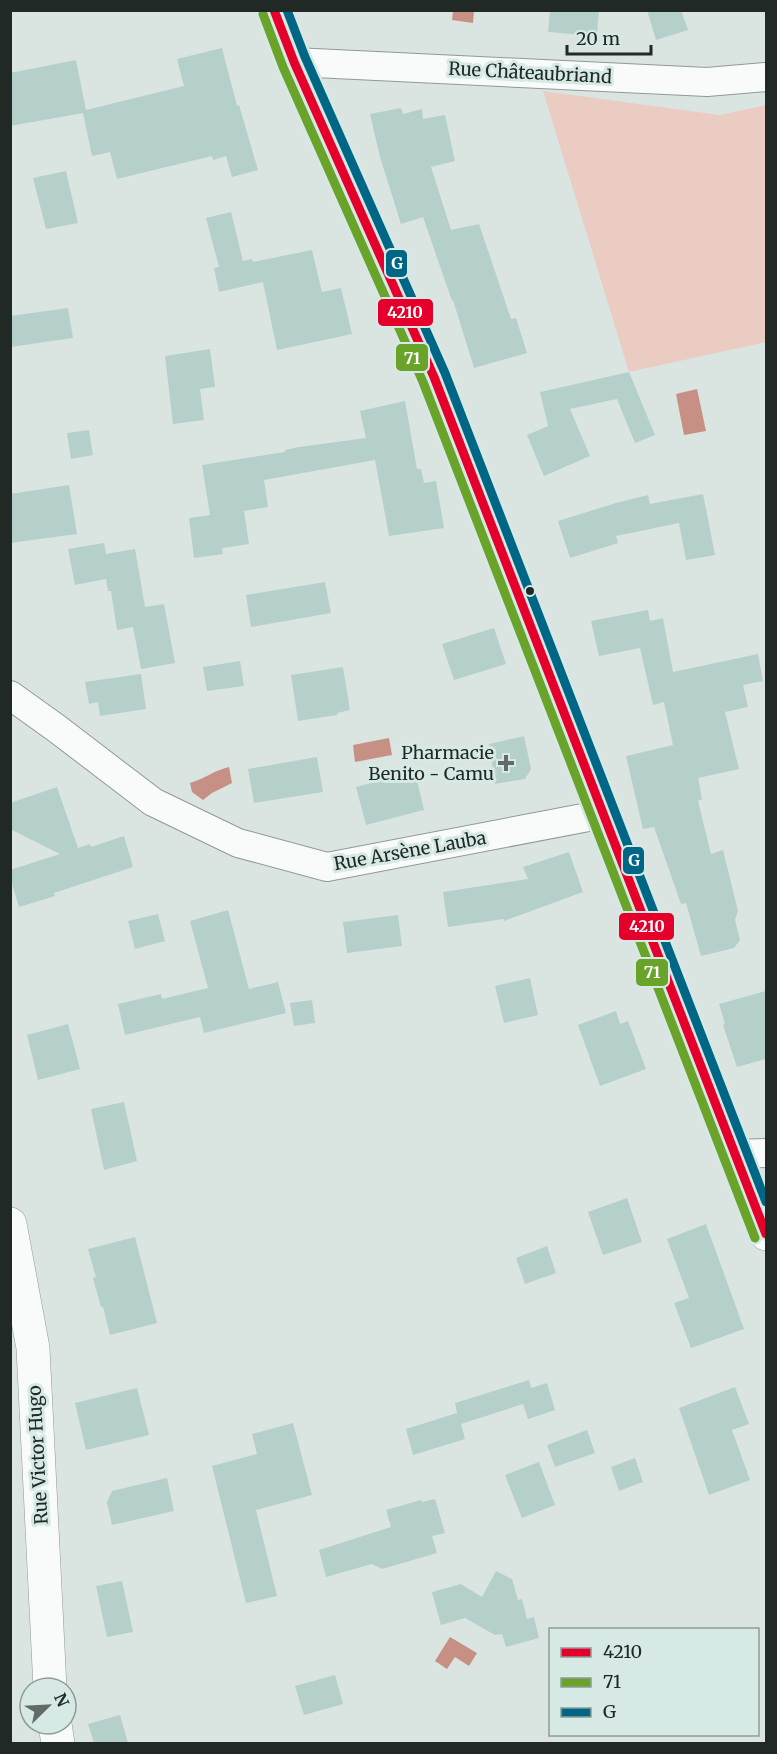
<svg xmlns="http://www.w3.org/2000/svg" width="777" height="1754" font-family="Merriweather,serif">
<style>
.green{fill:#ebccc3}
.water{fill:#c79084}
.building{fill:#b5d0ca}
.lines{fill:none;stroke-linecap:round;stroke-linejoin:round}
.minor-casing{stroke:#919997;stroke-width:30}
.tertiary-casing{stroke:#919997;stroke-width:34}
.minor{stroke:#f9fbfb;stroke-width:28}
.tertiary{stroke:#f9fbfb;stroke-width:33}
.bus-1-casing{stroke:#d6e9e4;stroke-width:14}
.bus-2-casing{stroke:#d6e9e4;stroke-width:14}
.bus-3-casing{stroke:#d6e9e4;stroke-width:14}
.bus-1{stroke:#e4002b;stroke-width:9}
.bus-2{stroke:#69a32a;stroke-width:9}
.bus-3{stroke:#006685;stroke-width:9}
.bus-dot{fill:#212927;stroke:#d6e9e4;stroke-width:2}
.poi-dot{fill:#626b68;stroke:#d6e9e4;stroke-width:2}
.labels{text-anchor:middle;stroke-width:6;stroke-linejoin:round;paint-order:stroke}
.street-label{font-size:18px;fill:#212927;stroke:#d6e9e4}
.poi-label{font-size:18px;fill:#212927;stroke:#d6e9e4;text-anchor:end}
.line-badge{stroke:#d6e9e4;stroke-width:2}
.badge-label{font-size:16px;text-anchor:middle;font-weight:bold;fill:#fff}
</style>
<rect width="100%" height="100%" fill="#dae5e2"/>
<!-- green -->
<polygon class="green" points="543,91 720,115 766,105 766,342 629,372"/>
<!-- water -->
<g class="water">
<polygon points="453,11 474,11 473,23 452,20"/>
<polygon points="697,389 706,431 684,435 676,394"/>
<polygon points="389,738 392,755 355,762 353,745"/>
<path d="M229,767L232,783L212,793L203,800L192,792L190,783C204,779 215,770 229,767Z"/>
<polygon points="450,1637 477,1653 469,1666 455,1657 447,1669 435,1661"/>
</g>
<!-- building -->
<g class="building">
<polygon points="550,10 599,10 597,36 548,32"/>
<polygon points="647,10 681,10 688,30 656,40"/>
<polygon points="222,48 237,106 239,105 258,170 232,177 226,156 213,160 212,156 117,179 110,152 92,156 83,113 10,126 10,73 76,60 86,110 184,86 177,59"/>
<polygon points="401,108 403,114 422,109 423,119 445,115 455,161 431,167 451,230 479,224 511,319 516,318 527,353 474,368 453,300 452,301 423,217 401,224 380,157 370,114"/>
<polygon points="66,171 78,223 46,229 33,178"/>
<polygon points="231,212 243,261 252,259 253,262 312,250 322,292 341,288 352,334 277,350 263,282 219,292 214,268 219,267 206,218"/>
<polygon points="68,308 73,338 10,347 10,316"/>
<polygon points="210,349 215,387 200,389 204,420 173,424 165,356"/>
<polygon points="629,372 655,435 635,443 617,399 570,409 590,456 544,476 527,435 548,426 540,392"/>
<polygon points="405,401 417,469 421,469 424,483 436,481 444,528 389,536 375,460 264,480 268,507 244,511 249,544 222,548 223,554 194,558 189,518 210,515 202,465 285,452 285,450 299,447 366,438 360,411"/>
<polygon points="89,430 93,455 71,459 67,433"/>
<polygon points="69,485 77,534 10,543 10,494"/>
<polygon points="703,494 715,555 686,560 679,523 616,536 618,543 570,558 558,521 616,503 648,495 650,504"/>
<polygon points="104,543 106,554 135,549 145,607 164,604 175,663 141,669 133,627 117,630 111,591 108,591 106,579 75,585 68,549"/>
<polygon points="325,582 331,613 251,627 246,595"/>
<polygon points="648,610 650,621 663,618 673,672 758,654 763,681 743,685 748,707 725,712 739,769 698,778 702,799 698,801 711,854 723,850 738,911 735,920 740,940 734,948 701,956 686,903 681,904 654,827 643,829 626,756 673,745 664,702 653,705 640,648 599,656 591,621"/>
<polygon points="494,628 506,664 454,680 442,644"/>
<polygon points="240,661 244,686 207,691 203,667"/>
<polygon points="343,667 350,710 337,713 337,715 298,721 291,675"/>
<polygon points="141,674 146,709 100,716 98,702 89,704 85,682"/>
<polygon points="524,736 531,769 525,779 495,784 489,744"/>
<polygon points="317,757 323,792 254,803 248,769"/>
<polygon points="415,772 424,810 366,825 356,787"/>
<polygon points="57,787 78,848 90,844 91,847 124,836 133,867 54,893 55,896 19,907 10,877 10,870 60,854 10,829 10,803"/>
<polygon points="569,852 583,892 504,921 504,919 448,927 443,892 528,879 523,867"/>
<polygon points="228,910 249,989 278,982 286,1013 204,1033 200,1017 125,1035 118,1004 161,994 162,999 208,988 190,921"/>
<polygon points="158,914 165,941 135,949 128,921"/>
<polygon points="398,915 402,946 347,953 343,922"/>
<polygon points="530,978 538,1015 504,1023 495,986"/>
<polygon points="766,991 766,1059 737,1067 723,1025 725,1024 719,1004"/>
<polygon points="312,1000 315,1023 294,1026 290,1003"/>
<polygon points="616,1011 620,1024 628,1021 646,1069 600,1086 578,1025"/>
<polygon points="68,1024 80,1069 38,1080 27,1035"/>
<polygon points="124,1102 137,1161 104,1170 91,1109"/>
<polygon points="627,1198 642,1242 603,1255 588,1212"/>
<polygon points="706,1224 744,1329 691,1348 674,1303 689,1298 667,1239"/>
<polygon points="135,1237 157,1323 110,1335 103,1307 101,1307 93,1278 96,1277 88,1249"/>
<polygon points="547,1246 556,1273 525,1284 516,1258"/>
<polygon points="529,1380 531,1388 547,1383 555,1410 528,1419 523,1404 461,1424 465,1439 413,1455 406,1429 457,1413 455,1403"/>
<polygon points="735,1387 749,1424 732,1430 750,1480 709,1495 679,1408"/>
<polygon points="137,1388 149,1435 86,1450 75,1403"/>
<polygon points="293,1423 312,1495 256,1510 277,1596 246,1603 212,1466 257,1454 252,1434"/>
<polygon points="587,1430 595,1453 555,1467 547,1445"/>
<polygon points="635,1458 643,1482 619,1491 611,1467"/>
<polygon points="539,1462 555,1505 522,1518 505,1475"/>
<polygon points="167,1478 174,1511 112,1525 107,1502 112,1491"/>
<polygon points="435,1499 445,1533 432,1536 437,1553 382,1569 372,1564 326,1577 319,1550 391,1527 386,1510 421,1500 422,1502"/>
<polygon points="496,1571 512,1579 518,1600 522,1599 527,1619 534,1617 539,1638 506,1647 502,1634 495,1635 465,1618 441,1625 432,1592 461,1584 482,1597"/>
<polygon points="122,1581 133,1632 107,1637 96,1586"/>
<polygon points="335,1675 343,1704 304,1715 295,1686"/>
<polygon points="120,1715 128,1743 94,1743 88,1724"/>
</g>
<g class="lines">
<!-- minor casing -->
<g class="minor-casing">
<g id="minor">
<polyline points="294,62 707,82 766,77"/>
<polyline points="10,695 56,728 153,802 238,843 327,867 604,814"/>
<polyline points="736,1154 766,1153"/>
</g>
</g>
<!-- tertiary casing -->
<g class="tertiary-casing">
<g id="tertiary">
<polyline points="274,10 294,62 434,377 766,1234"/>
<polyline points="10,1224 33,1348 50,1688"/>
<polyline points="55,1724 58,1744"/>
</g>
</g>
<!-- minor -->
<use href="#minor" class="minor"/>
<!-- tertiary -->
<use href="#tertiary" class="tertiary"/>
<!-- bus-1 casing -->
<g class="bus-1-casing">
<polyline id="bus-1" points="274,10 294,62 434,377 766,1234"/>
</g>
<!-- bus-2 casing -->
<g class="bus-2-casing">
<polyline id="bus-2" points="263,14 283,67 423,382 755,1238"/>
</g>
<!-- bus-3 casing -->
<g class="bus-3-casing">
<polyline id="bus-3" points="287,10 305,57 445,373 766,1202"/>
</g>
<!-- bus-1 -->
<use href="#bus-1" class="bus-1"/>
<!-- bus-2 -->
<use href="#bus-2" class="bus-2"/>
<!-- bus-3 -->
<use href="#bus-3" class="bus-3"/>
</g>
<!-- markers -->
<circle class="bus-dot" cx="530" cy="591" r="5"/>
<path class="poi-dot" d="M503 754h6v6h6v6h-6v6h-6v-6h-6v-6h6z"/>
<g class="labels">
<!-- street labels -->
<g class="street-label">
<text transform="translate(530 73) rotate(3)" y="6">Rue Châteaubriand</text>
<text transform="translate(410 851) rotate(-10)" y="6">Rue Arsène Lauba</text>
<text transform="translate(38 1455) rotate(-93)" y="6">Rue Victor Hugo</text>
</g>
<!-- poi labels -->
<g class="poi-label">
<text x="494" y="759">Pharmacie<tspan x="494" dy="21">Benito - Camu</tspan></text>
</g>
</g>
<g class="line-badge">
<rect x="385" y="249" width="23" height="29" rx="6" fill="#006685"/>
<rect x="377" y="298" width="57" height="29" rx="6" fill="#e4002b"/>
<rect x="395" y="343" width="34" height="29" rx="6" fill="#69a32a"/>
<rect x="622" y="846" width="23" height="29" rx="6" fill="#006685"/>
<rect x="618" y="912" width="57" height="29" rx="6" fill="#e4002b"/>
<rect x="635" y="958" width="34" height="29" rx="6" fill="#69a32a"/>
</g>
<g class="badge-label">
<text x="397" y="269">G</text>
<text x="405" y="318">4210</text>
<text x="412" y="364">71</text>
<text x="634" y="866">G</text>
<text x="647" y="932">4210</text>
<text x="652" y="978">71</text>
</g>
<!-- border -->
<rect width="777" height="1754" fill="none" stroke="#212927" stroke-width="24"/>
<!-- legend -->
<rect x="549" y="1628" width="210" height="108" fill="#d6e9e4" stroke="#8e9c98" stroke-width="1.5"/>
<rect x="561" y="1648" width="30" height="9" fill="#e4002b" stroke="#8e9c98" stroke-width="1.5"/>
<text x="603" y="1658" font-size="18" fill="#212927">4210</text>
<rect x="561" y="1678" width="30" height="9" fill="#69a32a" stroke="#8e9c98" stroke-width="1.5"/>
<text x="603" y="1688" font-size="18" fill="#212927">71</text>
<rect x="561" y="1708" width="30" height="9" fill="#006685" stroke="#8e9c98" stroke-width="1.5"/>
<text x="603" y="1718" font-size="18" fill="#212927">G</text>
<!-- north arrow -->
<g transform="translate(48 1706) rotate(66)"><circle r="28" fill="#d6e9e4" stroke="#8e9c98" stroke-width="1.5"/>
<path d="M0-4.5L10 22L0 15L-10 22Z" fill="#626b68"/>
<text y="-9" font-size="16" font-weight="bold" text-anchor="middle" fill="#212927">N</text>
</g>
<!-- scale -->
<path d="M567 45v9h84v-9" fill="none" stroke="#212927" stroke-width="3"/>
<text x="576" y="45" font-size="18" fill="#212927" stroke="#d6e9e4" stroke-width="4.5" paint-order="stroke">20 m</text>
</svg>
